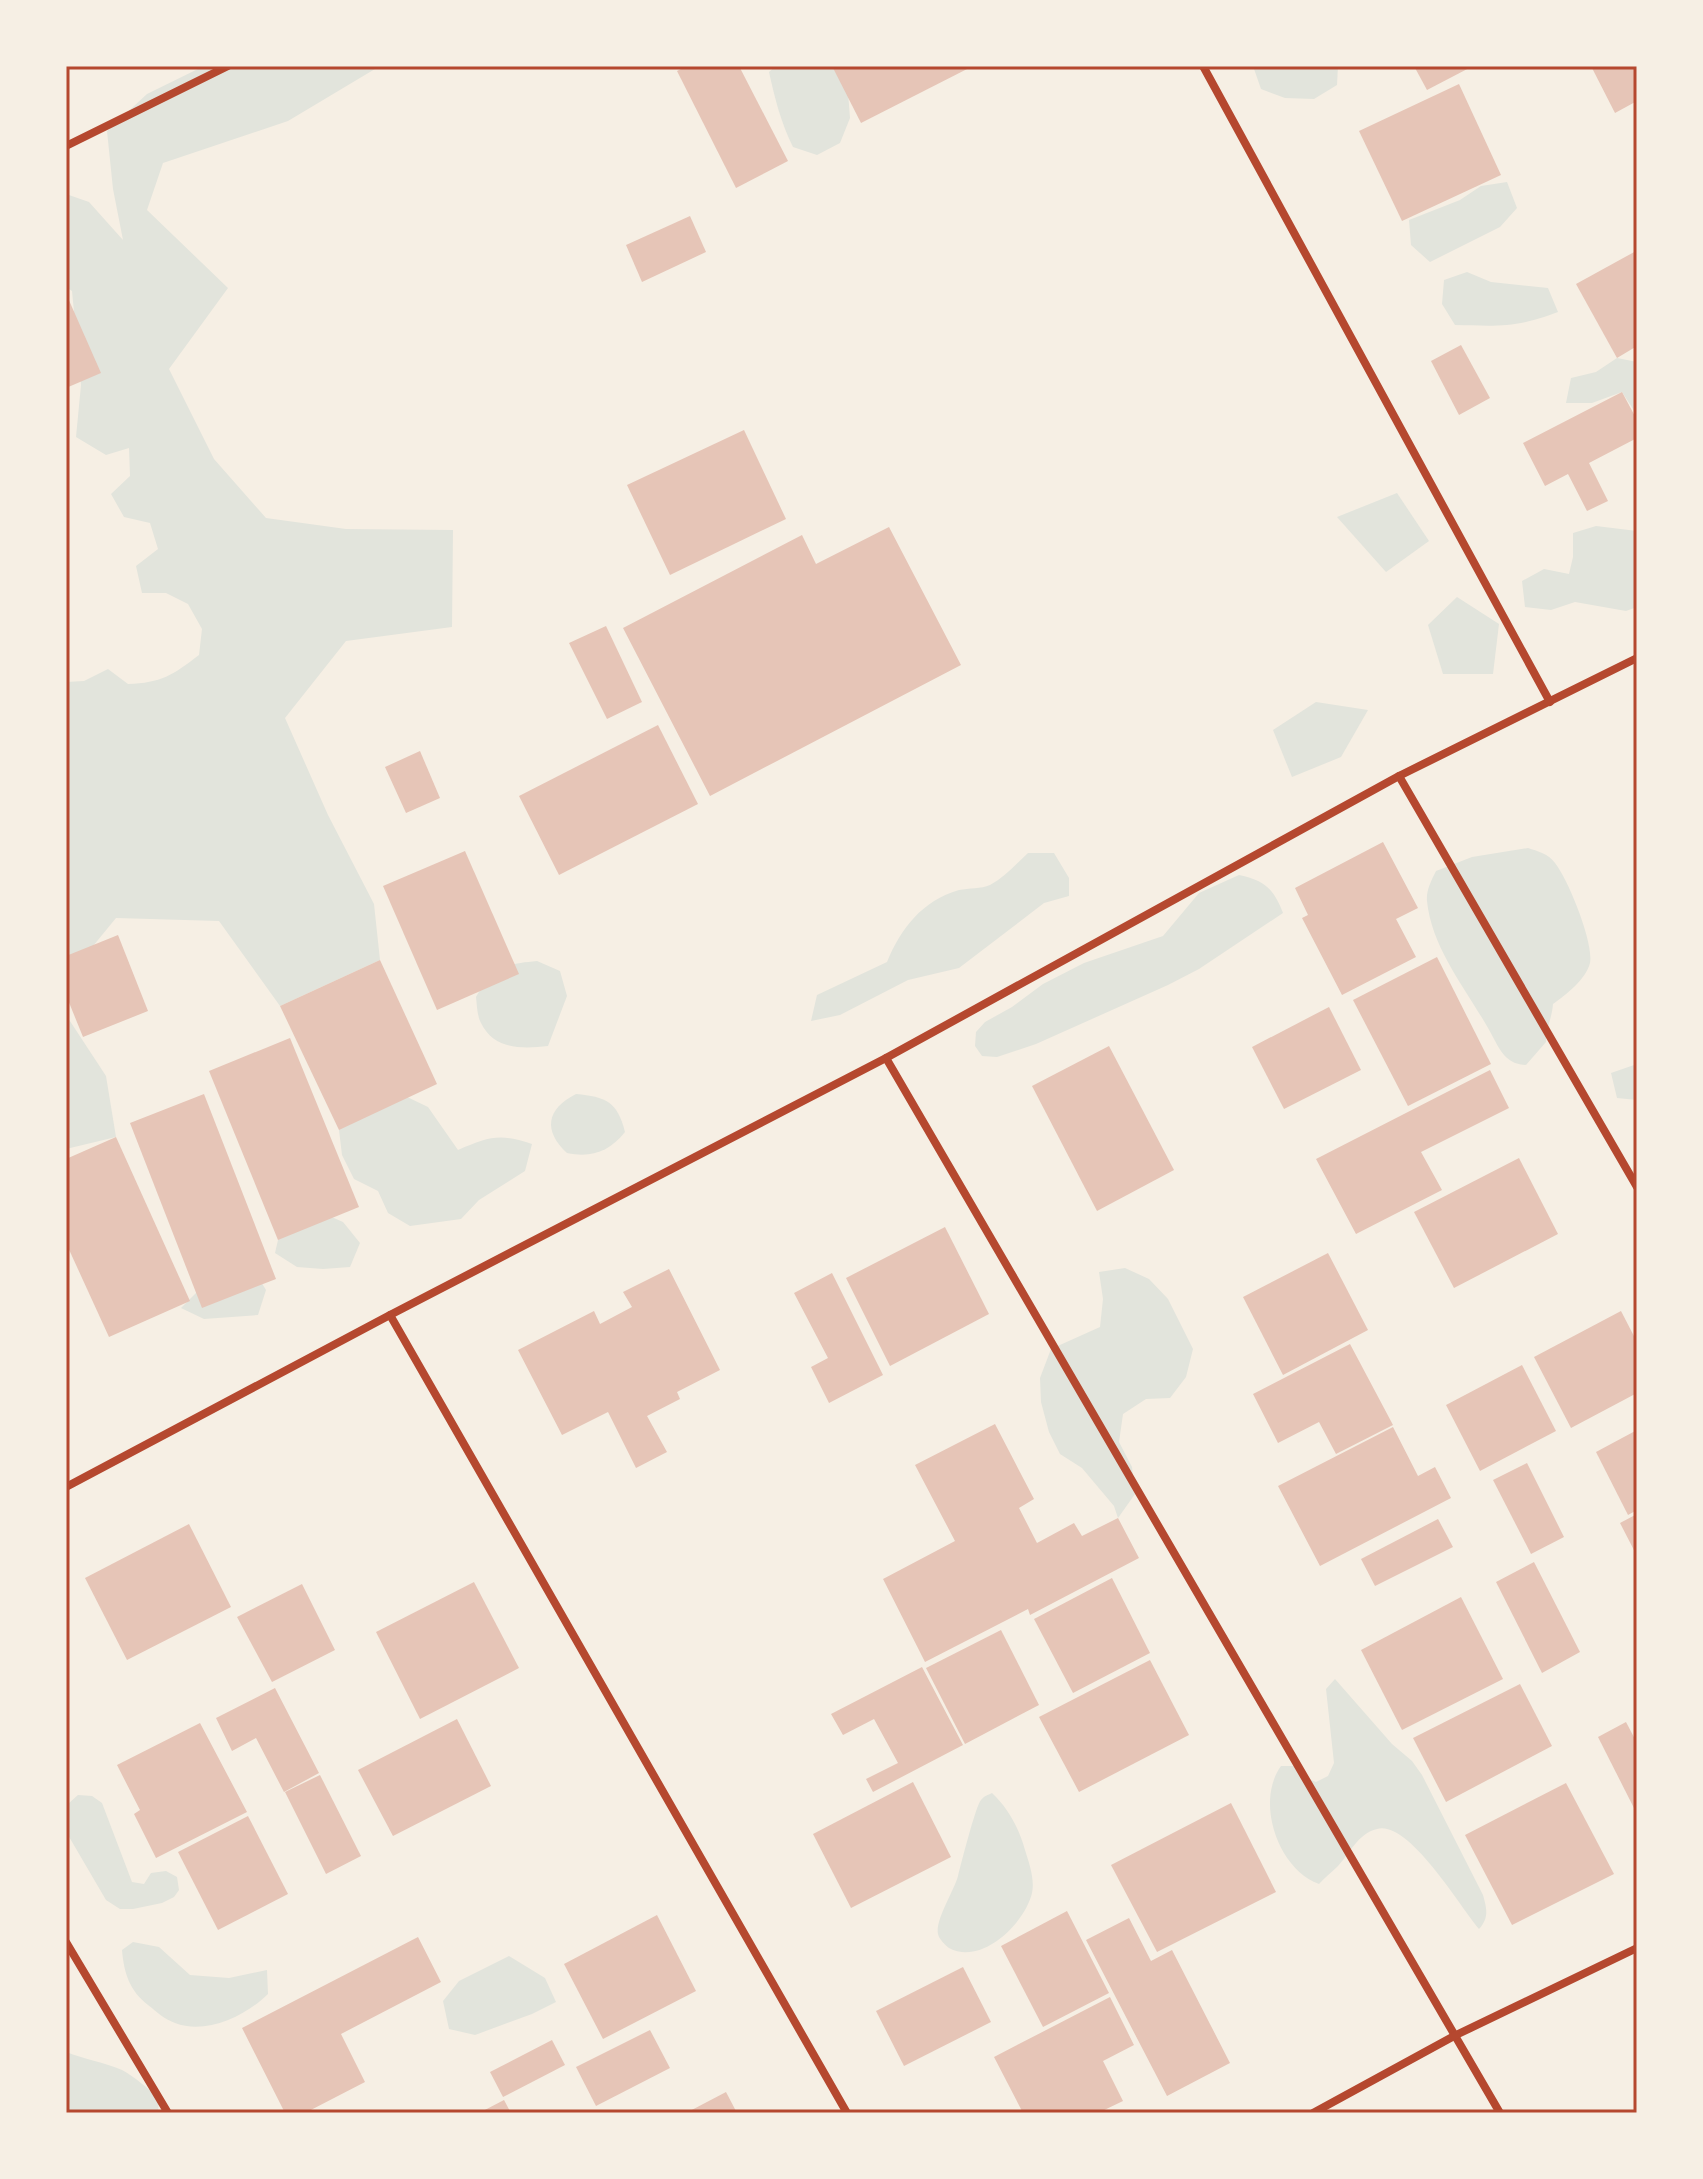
<svg xmlns="http://www.w3.org/2000/svg" width="1703" height="2179" font-family="'Nunito Sans',sans-serif">
<style>
.green{fill:#e2e4dc}
.building{fill:#e6c5b7}
.lines{fill:none;stroke-linecap:round;stroke-linejoin:round}
.minor{stroke:#b5482f;stroke-width:8}
.neatline{fill:none;stroke:#b5482f;stroke-width:3}
</style>
<rect width="100%" height="100%" fill="#f6efe4"/>
<!-- green -->
<g class="green">
<path d="M204,66H380L288,121L163,163L147,210L228,288L169,369L214,459L266,518L346,529L453,530L452,627L346,641L285,718L328,815L374,904L380,960L280,1006L219,921L116,918L66,979V682L84,681L108,669L128,684C161,683 173,675 199,655L202,629L188,604L166,593H142L136,566L158,549L150,523L124,517L111,494L130,476L129,448L106,455L76,437L81,385L72,291L66,287V194L89,202L123,240L113,189L107,131L147,94Z"/>
<path d="M776,66H846L850,118L840,143L817,155L793,147C781,123 775,99 769,72Z"/>
<polygon points="1253,66 1338,66 1337,85 1314,99 1285,98 1261,89"/>
<polygon points="1507,182 1517,208 1500,227 1430,262 1411,245 1409,220 1460,200 1481,186"/>
<path d="M1467,272L1491,282L1548,288L1558,312C1516,328 1499,326 1455,325L1442,304L1444,280Z"/>
<polygon points="1617,358 1637,362 1637,415 1622,392 1592,403 1566,403 1571,378 1596,372"/>
<polygon points="1397,493 1429,541 1386,572 1337,517"/>
<polygon points="1596,526 1637,531 1637,607 1626,611 1575,602 1551,610 1525,607 1522,581 1544,569 1569,574 1573,557 1573,533"/>
<polygon points="1457,597 1499,624 1493,674 1443,674 1428,625"/>
<polygon points="1316,702 1368,710 1341,757 1292,777 1273,730"/>
<path d="M1528,848C1537,851 1549,854 1555,863C1568,879 1594,943 1590,963C1586,979 1566,995 1553,1004C1552,1018 1546,1028 1546,1042L1526,1065C1508,1064 1502,1054 1494,1039C1472,996 1432,952 1427,901C1426,891 1431,881 1436,871L1472,857Z"/>
<path d="M1028,853H1054L1069,878V896L1044,903L959,968L908,980L840,1015L811,1021L817,995L887,962C901,928 922,901 959,890C969,888 981,889 990,885C1004,878 1016,864 1028,853Z"/>
<path d="M1239,875C1264,880 1274,889 1283,913L1199,969L1168,985L1036,1044L997,1057L982,1056L975,1046L976,1032L985,1022L1012,1007L1043,984L1084,963L1163,936L1199,893Z"/>
<path d="M537,961L560,971L567,996L548,1046C523,1049 494,1050 481,1023C477,1016 477,1005 476,997C493,968 504,964 537,961Z"/>
<polygon points="66,1015 106,1076 116,1137 66,1149"/>
<polygon points="1637,1064 1637,1100 1617,1098 1611,1073"/>
<path d="M576,1094C606,1097 617,1101 625,1132C609,1152 591,1158 567,1153C543,1131 546,1109 576,1094Z"/>
<path d="M403,1095L428,1107L458,1150C489,1137 499,1133 532,1144L525,1171L479,1200L461,1219L410,1226L388,1213L378,1191L354,1179L342,1155L339,1130L356,1103Z"/>
<polygon points="320,1212 343,1222 360,1243 350,1267 323,1269 297,1267 275,1253 278,1240"/>
<polygon points="252,1267 266,1290 258,1315 204,1319 181,1308 205,1284"/>
<polygon points="1125,1268 1149,1279 1168,1299 1193,1349 1186,1377 1170,1398 1146,1399 1123,1414 1119,1442 1132,1467 1135,1494 1118,1518 1114,1506 1082,1468 1060,1454 1049,1432 1041,1402 1040,1378 1051,1349 1100,1327 1103,1299 1099,1272"/>
<path d="M1335,1679L1392,1744L1412,1761L1422,1775L1483,1895C1487,1909 1489,1918 1479,1929C1460,1907 1409,1820 1377,1829C1358,1833 1349,1855 1337,1867C1331,1873 1324,1878 1319,1884C1278,1869 1255,1802 1281,1766H1294L1304,1777L1316,1782L1328,1776L1334,1763L1326,1689Z"/>
<path d="M992,1793C1008,1808 1019,1828 1025,1850C1029,1863 1035,1879 1032,1893C1025,1923 982,1966 949,1948C945,1945 939,1939 938,1934C935,1920 954,1891 958,1876C961,1864 976,1805 981,1800C984,1796 988,1795 992,1793Z"/>
<polygon points="78,1795 92,1796 102,1803 132,1882 144,1884 151,1873 166,1871 177,1877 179,1890 174,1897 162,1903 133,1909 120,1909 106,1900 68,1835 66,1812 68,1804"/>
<path d="M133,1942L159,1947L190,1975L229,1978L267,1970L268,1994C246,2016 206,2035 175,2023C164,2019 157,2012 148,2005C130,1991 124,1974 122,1950Z"/>
<polygon points="509,1956 545,1978 556,2002 532,2014 475,2035 449,2029 443,2001 459,1981"/>
<path d="M66,2052C84,2059 106,2063 122,2070C135,2077 147,2088 159,2098L158,2113H66Z"/>
</g>
<!-- building -->
<g class="building">
<polygon points="687,66 739,66 788,161 736,188 677,71"/>
<polygon points="832,66 973,66 861,123"/>
<polygon points="1414,66 1473,66 1427,90"/>
<polygon points="1591,66 1637,66 1637,101 1615,113"/>
<polygon points="1459,84 1501,175 1402,221 1359,131"/>
<polygon points="690,216 706,252 642,282 626,245"/>
<polygon points="1636,251 1637,346 1617,358 1576,284"/>
<polygon points="68,298 101,373 66,388 66,299"/>
<polygon points="1461,345 1490,398 1459,415 1431,361"/>
<polygon points="1622,392 1637,420 1637,438 1589,463 1608,501 1587,511 1568,474 1545,486 1523,443"/>
<polygon points="744,430 786,519 670,575 627,485"/>
<polygon points="889,527 961,665 710,796 623,628 802,535 816,564"/>
<polygon points="606,626 642,702 607,719 569,643"/>
<polygon points="658,725 698,804 559,875 519,796"/>
<polygon points="420,751 440,798 406,813 385,767"/>
<polygon points="1383,842 1418,908 1396,919 1416,957 1342,995 1302,918 1308,915 1295,888"/>
<polygon points="465,851 519,974 437,1010 383,886"/>
<polygon points="118,935 148,1011 83,1037 66,995 66,956"/>
<polygon points="1437,957 1491,1064 1408,1106 1353,1000"/>
<polygon points="380,960 437,1084 339,1130 280,1006"/>
<polygon points="1329,1007 1361,1070 1284,1109 1252,1047"/>
<polygon points="290,1038 359,1207 278,1240 209,1071"/>
<polygon points="1109,1046 1174,1170 1097,1211 1032,1086"/>
<polygon points="1490,1070 1509,1108 1421,1152 1442,1190 1356,1234 1316,1159"/>
<polygon points="204,1094 276,1279 202,1308 130,1123"/>
<polygon points="116,1137 190,1301 109,1337 66,1243 66,1159"/>
<polygon points="1519,1158 1558,1234 1454,1288 1414,1212"/>
<polygon points="945,1227 989,1314 890,1366 846,1278"/>
<polygon points="1328,1253 1368,1330 1283,1375 1243,1297"/>
<polygon points="669,1269 720,1370 677,1392 680,1399 647,1416 667,1452 636,1468 608,1412 562,1435 518,1350 594,1311 600,1324 632,1307 623,1292"/>
<polygon points="832,1273 883,1375 829,1403 811,1367 828,1358 794,1293"/>
<polygon points="1621,1311 1637,1342 1637,1393 1571,1428 1534,1357"/>
<polygon points="1350,1344 1393,1425 1336,1454 1319,1422 1278,1443 1253,1394"/>
<polygon points="1522,1365 1556,1431 1480,1471 1446,1405"/>
<polygon points="995,1424 1034,1499 1019,1508 1037,1543 1074,1523 1082,1536 1118,1518 1139,1558 1030,1615 1028,1609 925,1662 883,1579 955,1541 915,1465"/>
<polygon points="1393,1427 1418,1476 1435,1467 1451,1498 1320,1566 1278,1486"/>
<polygon points="1637,1430 1637,1510 1628,1515 1596,1452"/>
<polygon points="1527,1463 1564,1537 1531,1554 1493,1480"/>
<polygon points="1637,1514 1637,1556 1620,1523"/>
<polygon points="1438,1519 1453,1547 1375,1586 1361,1559"/>
<polygon points="189,1524 231,1607 127,1660 85,1578"/>
<polygon points="1534,1562 1580,1652 1542,1673 1496,1582"/>
<polygon points="1112,1578 1150,1653 1073,1693 1034,1619"/>
<polygon points="474,1582 519,1668 420,1719 376,1632"/>
<polygon points="302,1584 335,1650 272,1682 237,1617"/>
<polygon points="1461,1597 1503,1679 1402,1730 1361,1650"/>
<polygon points="1001,1630 1039,1705 965,1744 926,1668"/>
<polygon points="1150,1660 1189,1735 1079,1792 1039,1717"/>
<polygon points="922,1667 963,1745 873,1792 866,1779 898,1763 874,1719 843,1735 831,1714"/>
<polygon points="1520,1684 1552,1746 1446,1802 1413,1738"/>
<polygon points="275,1688 319,1773 284,1792 256,1738 232,1751 216,1718"/>
<polygon points="457,1719 491,1786 393,1836 358,1770"/>
<polygon points="1626,1722 1637,1743 1637,1814 1598,1737"/>
<polygon points="200,1723 247,1812 156,1858 134,1814 140,1810 117,1765"/>
<polygon points="320,1775 361,1856 326,1874 285,1792"/>
<polygon points="913,1782 951,1857 851,1908 813,1834"/>
<polygon points="1566,1783 1614,1874 1512,1925 1465,1835"/>
<polygon points="1231,1803 1276,1892 1157,1952 1111,1865"/>
<polygon points="248,1816 288,1894 218,1930 178,1852"/>
<polygon points="1067,1911 1109,1993 1043,2027 1001,1946"/>
<polygon points="657,1915 696,1991 603,2039 564,1964"/>
<polygon points="1129,1918 1151,1961 1172,1950 1230,2063 1167,2096 1086,1940"/>
<polygon points="418,1937 441,1982 341,2034 365,2082 305,2113 285,2113 242,2028"/>
<polygon points="963,1967 991,2022 904,2066 876,2011"/>
<polygon points="1110,1997 1134,2045 1103,2061 1123,2101 1098,2113 1023,2113 994,2057"/>
<polygon points="650,2030 670,2068 596,2106 576,2067"/>
<polygon points="552,2040 565,2065 503,2097 490,2072"/>
<polygon points="726,2092 737,2113 686,2113"/>
<polygon points="504,2100 511,2113 479,2113"/>
</g>
<g class="lines">
<!-- minor -->
<g class="minor">
<polyline points="1203,66 1550,702"/>
<polyline points="66,146 228,66"/>
<polyline points="1399,776 1637,1187"/>
<polyline points="886,1058 1500,2113"/>
<polyline points="390,1315 847,2113"/>
<polyline points="66,1487 390,1315 886,1058 1399,776 1637,658"/>
<polyline points="66,1942 168,2113"/>
<polyline points="1313,2113 1456,2035 1637,1948"/>
</g>
</g>
<!-- border -->
<rect width="1703" height="2179" fill="none" stroke="#f6efe4" stroke-width="136"/>
<rect x="68" y="68" width="1567" height="2043" class="neatline"/>
</svg>
